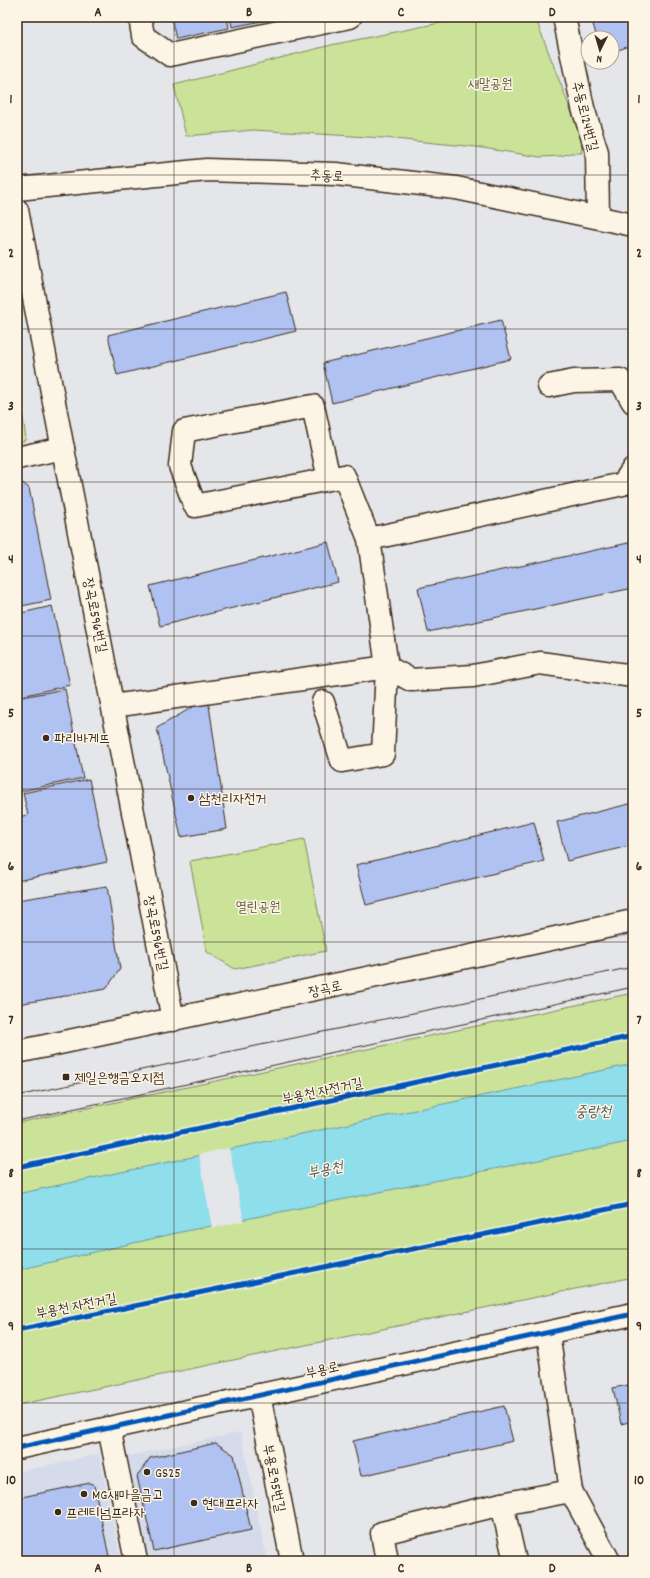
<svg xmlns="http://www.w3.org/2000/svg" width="650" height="1578" font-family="Dekko,'Poor Story',sans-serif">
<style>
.built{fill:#d5dbeb}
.green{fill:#cae399;stroke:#82865c}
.water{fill:#8fdeec;stroke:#6d969a}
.pier{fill:#e5e6e9}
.building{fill:#afc2f1;stroke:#3b2a1e}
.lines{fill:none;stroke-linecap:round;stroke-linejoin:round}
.minor-casing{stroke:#3b2a1e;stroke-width:25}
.minor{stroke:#fcf5e5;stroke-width:22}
.tram{stroke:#3b2a1e;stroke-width:1}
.cycleway-casing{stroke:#fcf5e5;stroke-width:8}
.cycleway{stroke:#0057b8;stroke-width:5}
.grid{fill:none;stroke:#3b2a1e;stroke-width:1;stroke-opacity:0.55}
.poi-dot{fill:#3b2a1e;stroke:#fcf5e5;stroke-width:1.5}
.labels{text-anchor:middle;stroke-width:3;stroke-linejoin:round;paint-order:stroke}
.park-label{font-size:14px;fill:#5f583d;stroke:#fcf5e5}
.street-label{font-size:14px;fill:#3b2a1e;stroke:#fcf5e5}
.poi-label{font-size:14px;fill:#3b2a1e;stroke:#fcf5e5;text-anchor:start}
.water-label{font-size:15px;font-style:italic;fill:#505752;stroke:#fcf5e5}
.neatline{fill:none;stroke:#3b2a1e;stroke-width:1.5}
.grid-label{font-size:13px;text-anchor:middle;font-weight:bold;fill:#3b2a1e}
</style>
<rect width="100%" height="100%" fill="#e5e6e9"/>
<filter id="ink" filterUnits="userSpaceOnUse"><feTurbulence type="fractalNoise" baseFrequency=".025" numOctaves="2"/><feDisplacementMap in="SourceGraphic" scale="8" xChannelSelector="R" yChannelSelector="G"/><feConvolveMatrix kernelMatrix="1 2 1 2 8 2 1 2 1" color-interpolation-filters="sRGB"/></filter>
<g filter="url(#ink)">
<!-- built -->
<g class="built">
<polygon points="241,1432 267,1561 148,1561 128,1456"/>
<polygon points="99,1454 121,1561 17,1561 17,1472"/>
</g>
<!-- green -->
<g class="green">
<polygon points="469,17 535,17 581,137 582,153 570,153 561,156 540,157 476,147 384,138 254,130 186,136 174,85 331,45"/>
<polygon points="17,376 26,439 17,445"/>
<polygon points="304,839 326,951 235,969 207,952 190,861"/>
<polygon points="633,993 633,1277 17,1405 17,1123"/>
</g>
<!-- water -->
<polygon class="water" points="633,1064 633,1141 181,1232 17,1270 17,1194"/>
<!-- pier -->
<polygon class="pier" points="229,1148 244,1221 212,1228 199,1154"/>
<!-- building -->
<g class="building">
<polygon points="171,17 227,17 229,28 176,39"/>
<polygon points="230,17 282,17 232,27"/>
<polygon points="591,17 633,17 633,45 612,52 612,38 597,38"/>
<polygon points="286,292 296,331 117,375 108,335"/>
<polygon points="501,320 511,359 332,403 323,363"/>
<polygon points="17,479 29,488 51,600 17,607"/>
<polygon points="328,542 338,582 160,626 150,586"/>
<polygon points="633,542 633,588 428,632 418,588"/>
<polygon points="52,606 70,685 17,697 17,614"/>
<polygon points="65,689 83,778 17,792 17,698"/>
<polygon points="208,698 227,829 181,837 157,728"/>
<polygon points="89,779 107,862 17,881 17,817 28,815 23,793"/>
<polygon points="633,803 633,845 567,861 557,822"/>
<polygon points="534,822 544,861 366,905 356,865"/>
<polygon points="107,886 120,969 106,989 18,1004 17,996 17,900"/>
<polygon points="633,1384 633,1421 621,1424 613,1388"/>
<polygon points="504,1406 513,1441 361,1476 353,1441"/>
<polygon points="216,1443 234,1455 251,1530 154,1551 137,1476 150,1458"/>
<polygon points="90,1483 94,1485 110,1561 17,1561 17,1498"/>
</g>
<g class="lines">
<!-- minor casing -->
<g class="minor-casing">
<g id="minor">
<polyline points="140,17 143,36 170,55 350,17"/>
<polyline points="564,17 583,108 597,152 598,217"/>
<polyline points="17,189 207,170 336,174 456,188 633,225"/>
<polyline points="17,210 173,1020"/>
<polyline points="549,386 574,381 620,380 633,402"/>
<polyline points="17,458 63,448"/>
<polyline points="369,539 623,484 633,469"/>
<polyline points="323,702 342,761 383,754 387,667 369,539 344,476 195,506 180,466 184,431 313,406 329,479"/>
<polyline points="113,706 387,667 411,680 473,676 540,663 633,676"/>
<polyline points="17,1052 519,946 633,921"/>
<polyline points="259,1395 292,1561"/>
<polyline points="109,1428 136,1561"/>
<polyline points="17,1448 633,1314"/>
<polyline points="571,1491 609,1561"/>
<polyline points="502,1504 515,1561"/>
<polyline points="387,1561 382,1533 502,1504 571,1491 548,1333"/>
</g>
</g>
<!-- minor -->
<use href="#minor" class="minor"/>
<!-- tram -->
<g class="tram">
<polyline points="17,1096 633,967"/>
<polyline points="17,1121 633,987"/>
</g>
<!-- cycleway casing -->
<g class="cycleway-casing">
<g id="cycleway">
<polyline points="17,1167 633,1036"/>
<polyline points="17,1330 633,1204"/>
<polyline points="17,1448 633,1314"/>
</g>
</g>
<!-- cycleway -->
<use href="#cycleway" class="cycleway"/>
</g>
</g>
<!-- grid -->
<path class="grid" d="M174,17V1561M325,17V1561M476,17V1561M17,175H633M17,329H633M17,482H633M17,636H633M17,789H633M17,942H633M17,1096H633M17,1249H633M17,1403H633"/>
<!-- markers -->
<g class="poi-dot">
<circle cx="46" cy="738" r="4"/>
<circle cx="191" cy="798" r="4"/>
<rect x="62" y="1073" width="8" height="8" rx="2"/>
<circle cx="147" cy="1472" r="4"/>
<circle cx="84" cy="1494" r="4"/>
<circle cx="194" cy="1503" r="4"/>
<circle cx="58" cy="1512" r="4"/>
</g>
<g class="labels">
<!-- park labels -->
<g class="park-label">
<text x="490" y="88">새말공원</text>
<text x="258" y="911">열린공원</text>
</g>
<!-- street labels -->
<g class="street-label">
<text transform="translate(586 116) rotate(76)" y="5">추동로124번길</text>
<text transform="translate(327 175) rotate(3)" y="5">추동로</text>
<text transform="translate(96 615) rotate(79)" y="5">장곡로596번길</text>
<text transform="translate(157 933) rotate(79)" y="5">장곡로596번길</text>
<text transform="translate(325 988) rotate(-12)" y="5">장곡로</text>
<text transform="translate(322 1090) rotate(-12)" y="5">부용천 자전거길</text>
<text transform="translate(76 1305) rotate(-11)" y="5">부용천 자전거길</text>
<text transform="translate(322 1369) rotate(-12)" y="5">부용로</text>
<text transform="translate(275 1478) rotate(79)" y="5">부용로95번길</text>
</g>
<!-- poi labels -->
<g class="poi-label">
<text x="54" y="743">파리바게뜨</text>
<text x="199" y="803">삼천리자전거</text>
<text x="74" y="1082">제일은행금오지점</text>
<text x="155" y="1477">GS25</text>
<text x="92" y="1499">MG새마을금고</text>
<text x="202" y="1508">현대프라자</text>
<text x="66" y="1517">프레티넘프라자</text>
</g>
<!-- water labels -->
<g class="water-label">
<text x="593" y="1116">중랑천</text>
<text transform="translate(325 1169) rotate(-11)" y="5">부용천</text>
</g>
</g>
<!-- margin -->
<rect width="650" height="1578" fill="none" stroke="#fcf5e5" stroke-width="44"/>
<!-- north arrow -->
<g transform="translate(600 50) rotate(185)"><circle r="19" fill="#fcf5e5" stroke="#afa495"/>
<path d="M0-3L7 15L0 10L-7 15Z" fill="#3b2a1e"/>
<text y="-6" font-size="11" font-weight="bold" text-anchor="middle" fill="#3b2a1e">N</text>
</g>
<rect x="22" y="22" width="606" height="1534" class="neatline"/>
<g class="grid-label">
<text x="98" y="16">A</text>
<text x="249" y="16">B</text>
<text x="401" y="16">C</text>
<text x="552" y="16">D</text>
<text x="11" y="103">1</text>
<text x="639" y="103">1</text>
<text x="11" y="257">2</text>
<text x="639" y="257">2</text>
<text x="11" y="410">3</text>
<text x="639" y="410">3</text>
<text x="11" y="563">4</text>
<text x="639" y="563">4</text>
<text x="11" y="717">5</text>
<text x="639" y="717">5</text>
<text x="11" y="870">6</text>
<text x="639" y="870">6</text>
<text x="11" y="1024">7</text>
<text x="639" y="1024">7</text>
<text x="11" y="1177">8</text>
<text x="639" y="1177">8</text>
<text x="11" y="1330">9</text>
<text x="639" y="1330">9</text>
<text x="11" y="1484">10</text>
<text x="639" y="1484">10</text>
<text x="98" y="1572">A</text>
<text x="249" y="1572">B</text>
<text x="401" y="1572">C</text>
<text x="552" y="1572">D</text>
</g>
</svg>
